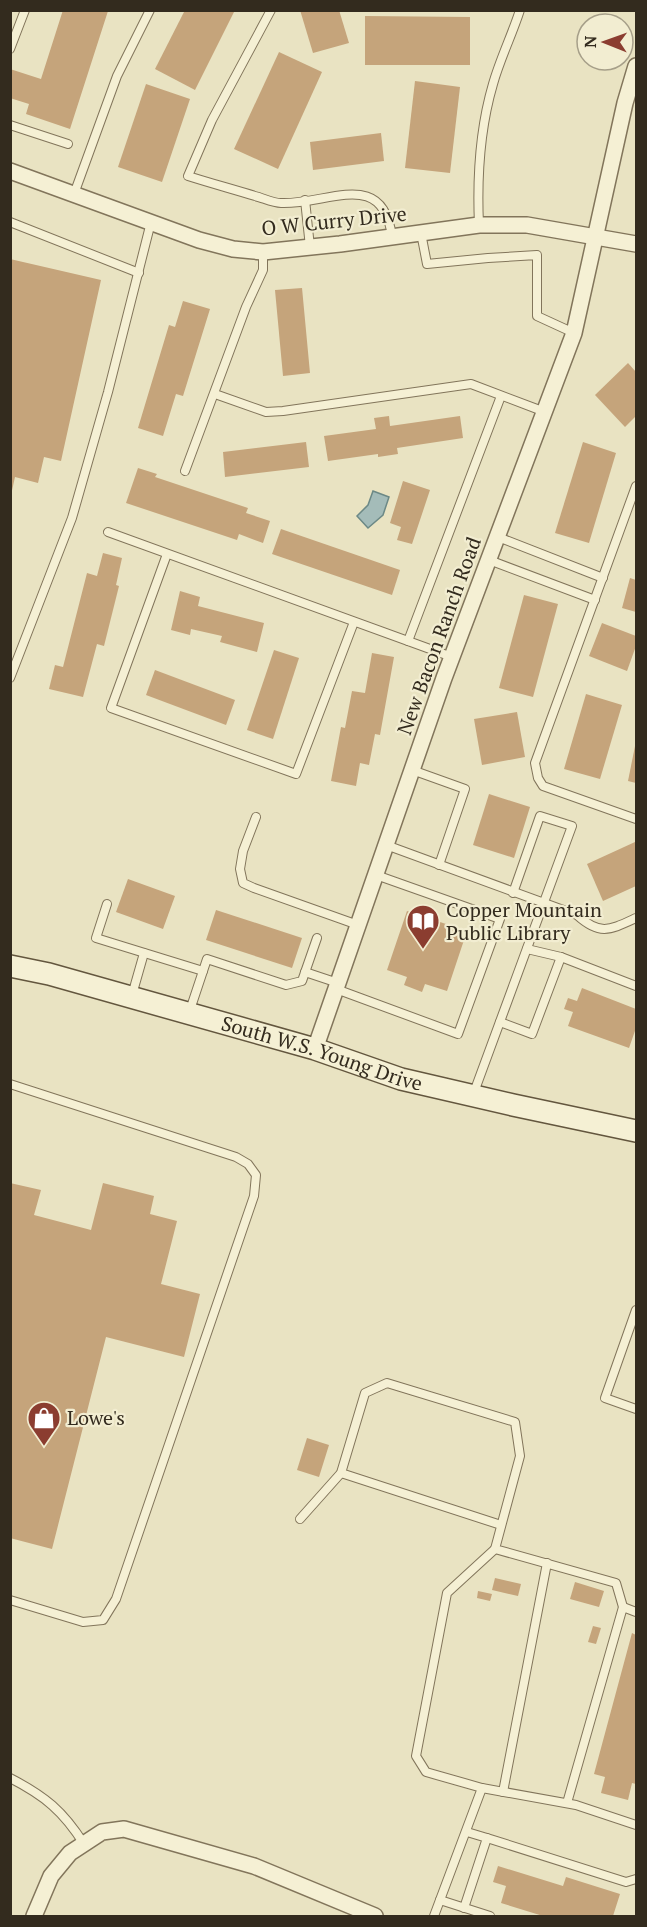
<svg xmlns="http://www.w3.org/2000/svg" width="647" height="1927" font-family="'PT Serif',serif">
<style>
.water{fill:#a4bcb9;stroke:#6c8986;stroke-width:1.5}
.building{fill:#c5a47b}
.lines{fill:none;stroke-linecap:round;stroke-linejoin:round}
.service-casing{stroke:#82755b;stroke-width:10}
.minor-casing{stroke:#82755b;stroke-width:18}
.secondary-casing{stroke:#63563e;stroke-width:24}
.service{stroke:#f5f0d4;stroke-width:8}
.minor{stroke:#f5f0d4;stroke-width:15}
.secondary{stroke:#f5f0d4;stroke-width:21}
.labels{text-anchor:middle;stroke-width:4.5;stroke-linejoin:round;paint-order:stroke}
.street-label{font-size:20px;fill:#332b1e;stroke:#f2edd1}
.poi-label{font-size:20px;fill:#332b1e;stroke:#f2edd1;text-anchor:start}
</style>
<rect width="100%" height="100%" fill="#e9e3c2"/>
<!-- water -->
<polygon class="water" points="373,491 389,497 383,515 368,528 357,516 368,505"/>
<!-- building -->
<g class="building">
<polygon points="63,10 108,11 70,129 26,114 29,104 10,98 10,69 41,79"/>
<polygon points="185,10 235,10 195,90 155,69"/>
<polygon points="300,10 339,10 349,43 313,53"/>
<polygon points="365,16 470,17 470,65 365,65"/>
<polygon points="279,52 322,72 278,169 234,149"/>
<polygon points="415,81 460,87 450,173 405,168"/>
<polygon points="146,84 190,99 162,182 118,167"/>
<polygon points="381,133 384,161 313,170 310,142"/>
<polygon points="10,259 101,280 61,461 44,457 38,483 15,477 11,495"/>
<polygon points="302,288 310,373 283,376 275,290"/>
<polygon points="183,301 210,309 183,396 176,394 163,436 138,428 169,325 175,327"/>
<polygon points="628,363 636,372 636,416 625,427 595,395"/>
<polygon points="389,416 390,426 460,416 463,438 397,448 398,454 378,457 378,454 328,461 324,436 376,429 374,418"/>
<polygon points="306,442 309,467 225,477 223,452"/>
<polygon points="583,442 616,453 589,543 555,533"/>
<polygon points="138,468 157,474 155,477 248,508 246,513 270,521 263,543 239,534 237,540 126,503"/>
<polygon points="403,481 430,490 412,544 397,540 401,527 390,523"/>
<polygon points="281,529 400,570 392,595 272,554"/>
<polygon points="103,553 122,558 116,585 119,586 104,646 97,644 83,697 49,689 55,665 63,667 87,573 97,576"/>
<polygon points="630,578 636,580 636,612 622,608"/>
<polygon points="180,591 200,597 198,606 264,623 257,652 220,642 222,636 191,629 190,635 171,630"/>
<polygon points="524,595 558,604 533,697 499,688"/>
<polygon points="602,623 636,636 636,646 627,671 589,656"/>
<polygon points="274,650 299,658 273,739 247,730"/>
<polygon points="372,653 394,657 380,735 375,734 369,765 360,763 356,786 331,781 341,727 345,728 352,691 365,693"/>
<polygon points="155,670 235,700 226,725 146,695"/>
<polygon points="586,694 622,705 600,779 564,769"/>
<polygon points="517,712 525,757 482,765 474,719"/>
<polygon points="635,746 636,746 636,783 628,781"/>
<polygon points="489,794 530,807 514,858 473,845"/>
<polygon points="635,842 636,886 603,901 587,864"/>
<polygon points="128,879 175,896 163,929 116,912"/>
<polygon points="216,910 302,938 292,968 206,940"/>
<polygon points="407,911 467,931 447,991 425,984 422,992 404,985 407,977 387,970"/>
<polygon points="582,988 636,1009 636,1028 629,1048 568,1026 573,1012 564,1009 568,998 577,1001"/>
<polygon points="10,1183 41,1190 34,1215 91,1230 103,1183 154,1196 150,1214 177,1221 161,1284 200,1294 184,1357 106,1337 52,1549 10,1538"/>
<polygon points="307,1438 329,1445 319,1477 297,1470"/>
<polygon points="495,1578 521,1584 518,1596 492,1590"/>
<polygon points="575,1582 604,1591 599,1607 570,1599"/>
<polygon points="478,1591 492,1594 490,1601 477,1598"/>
<polygon points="593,1626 601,1628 596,1644 588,1642"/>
<polygon points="632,1633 636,1635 636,1784 632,1783 628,1800 601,1793 605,1777 594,1774"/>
<polygon points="498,1866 563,1886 566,1877 620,1894 613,1916 543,1916 501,1903 506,1886 493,1882"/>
</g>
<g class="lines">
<!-- service casing -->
<g class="service-casing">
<g id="service">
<path d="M271,10L212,120L188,176C210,183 232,189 255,196C263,198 273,203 281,203C328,205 383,167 392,237"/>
<polyline points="10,49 25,10"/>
<polyline points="10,125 68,144"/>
<polyline points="74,194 117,76 150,10"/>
<polyline points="305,200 310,247"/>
<polyline points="10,222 139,273"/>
<path d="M479,225C477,180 480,128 493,84C500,59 512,35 520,10"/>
<polyline points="421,233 427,264 488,258 537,255 537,316 574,333"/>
<polyline points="215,394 266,412 283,411 471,384 545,412"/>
<polyline points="185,471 246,307 263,270 263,252"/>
<polyline points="636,486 535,763 538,778 543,786 636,819"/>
<polyline points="108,532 452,657"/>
<polyline points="498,537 603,578"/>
<polyline points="167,554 111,708 296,774 354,622"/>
<polyline points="489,560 595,600"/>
<polyline points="408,641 501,396"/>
<polyline points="10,678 72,518 108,392 151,222"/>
<polyline points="412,770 465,789 439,865"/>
<polyline points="256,817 243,851 240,869 243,883 254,888 358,925"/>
<path d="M386,845L577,915C600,936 610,930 636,918"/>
<polyline points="107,904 96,938 203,971"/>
<polyline points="527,949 561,957 636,986"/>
<polyline points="305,972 338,983"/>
<polyline points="336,989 458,1034 500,919 376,875"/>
<polyline points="132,995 144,953"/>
<polyline points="189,1013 207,959 286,985 302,981 317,938"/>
<polyline points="500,1022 532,1034 561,957"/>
<polyline points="10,1084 236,1157 248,1164 256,1175 254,1196 116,1599 103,1620 83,1622 10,1600"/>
<polyline points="473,1095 572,826 540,816 513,893"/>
<polyline points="636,1310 605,1398 636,1409"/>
<polyline points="341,1473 501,1525"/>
<polyline points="300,1519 341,1473 365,1393 387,1383 515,1422 520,1456 495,1549 616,1583 623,1607"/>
<path d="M10,1778C45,1796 63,1811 84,1844"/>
<polyline points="482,1788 426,1772 416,1756 447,1593 495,1549"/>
<polyline points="503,1792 547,1563"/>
<polyline points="567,1803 623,1607 636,1612"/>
<polyline points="487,1838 626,1882 636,1879"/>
<polyline points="440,1900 482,1788 576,1805 636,1825"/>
<polyline points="464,1908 487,1838 467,1832"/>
<polyline points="434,1916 440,1900 490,1916"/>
</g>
</g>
<!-- minor casing -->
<g class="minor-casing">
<g id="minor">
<polyline points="10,171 199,240 233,249 263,252 340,244 479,225 527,225 636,244"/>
<polyline points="315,1049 444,678 574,333 625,103 636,66"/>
<polyline points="34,1916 51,1876 70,1853 102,1832 124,1829 254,1866 375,1916"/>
</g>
</g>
<!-- secondary casing -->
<g class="secondary-casing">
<g id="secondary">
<path id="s1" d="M10,966L49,974L315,1049L401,1079L513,1105L636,1131"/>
</g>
</g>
<!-- service -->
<use href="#service" class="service"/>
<!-- minor -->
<use href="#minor" class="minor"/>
<!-- secondary -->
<use href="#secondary" class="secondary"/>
</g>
<!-- icons -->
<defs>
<g id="library-pin" transform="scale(1.725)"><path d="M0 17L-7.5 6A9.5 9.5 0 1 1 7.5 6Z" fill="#8b3d30" stroke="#f2edd1"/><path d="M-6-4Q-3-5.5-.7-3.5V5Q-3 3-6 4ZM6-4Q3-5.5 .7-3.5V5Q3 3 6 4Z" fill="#fff"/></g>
<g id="shop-pin" transform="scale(1.725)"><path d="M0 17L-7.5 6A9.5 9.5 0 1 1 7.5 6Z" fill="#8b3d30" stroke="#f2edd1"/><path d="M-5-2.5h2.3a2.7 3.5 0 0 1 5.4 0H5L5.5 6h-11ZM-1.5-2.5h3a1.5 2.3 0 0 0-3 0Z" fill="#fff"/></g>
</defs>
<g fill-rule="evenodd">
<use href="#library-pin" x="423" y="921"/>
<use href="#shop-pin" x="44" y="1418"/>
</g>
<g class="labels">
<!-- street labels -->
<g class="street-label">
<text transform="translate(334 221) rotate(-6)" y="7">O W Curry Drive</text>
<text transform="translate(439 636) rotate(-70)" y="7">New Bacon Ranch Road</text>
<text dy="7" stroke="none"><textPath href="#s1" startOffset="324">South W.S. Young Drive</textPath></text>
</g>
<!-- poi labels -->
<g class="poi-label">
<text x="446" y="917">Copper Mountain<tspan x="446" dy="23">Public Library</tspan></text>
<text x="67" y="1425">Lowe's</text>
</g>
</g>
<!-- border -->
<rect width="647" height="1927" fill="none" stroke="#332b1e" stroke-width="24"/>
<!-- north arrow -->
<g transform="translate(605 42) rotate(271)"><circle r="28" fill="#f2edd1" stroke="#a69f89" stroke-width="1.5"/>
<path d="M0-4.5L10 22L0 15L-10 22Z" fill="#8b3d30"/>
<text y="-9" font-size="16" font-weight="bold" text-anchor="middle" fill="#332b1e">N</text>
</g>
</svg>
